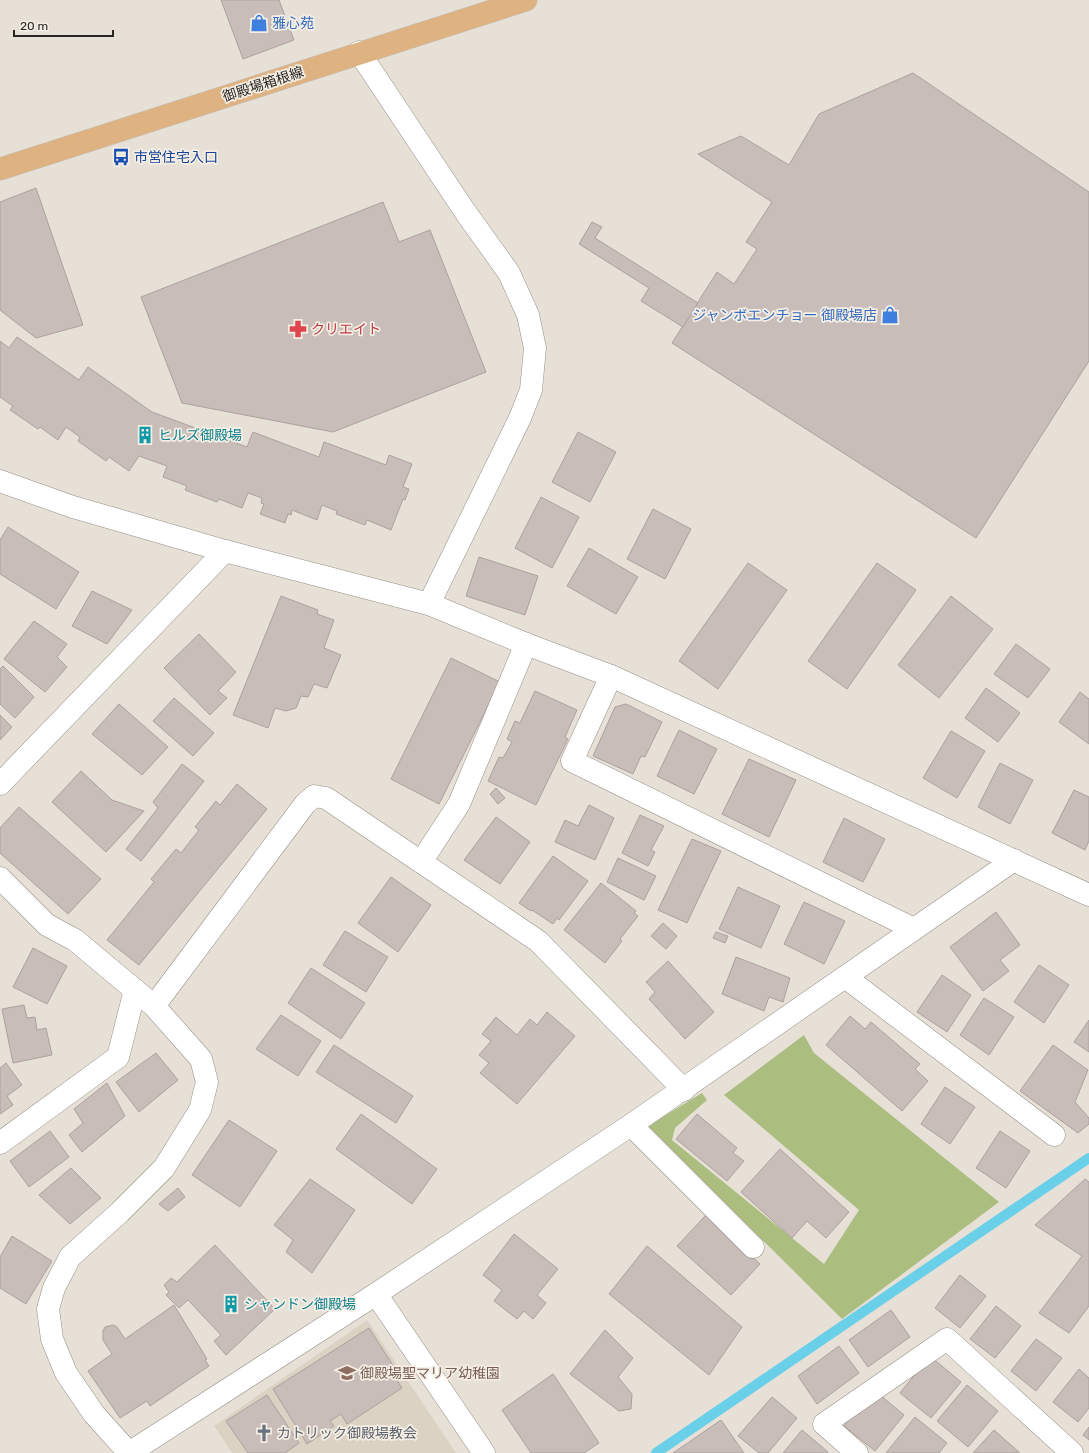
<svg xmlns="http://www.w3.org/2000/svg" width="1089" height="1453" font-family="Rubik,'Noto Sans JP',sans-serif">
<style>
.built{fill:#dcd2c3}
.green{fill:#acbd80}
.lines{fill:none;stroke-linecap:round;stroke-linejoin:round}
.stream{stroke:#6acfe8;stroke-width:10}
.building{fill:#c8bdb9;stroke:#aca19d}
.minor-casing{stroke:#959087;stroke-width:23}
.major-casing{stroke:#bebebd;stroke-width:23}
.minor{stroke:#fff;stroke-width:22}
.major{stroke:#dfb381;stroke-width:22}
.labels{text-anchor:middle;stroke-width:3.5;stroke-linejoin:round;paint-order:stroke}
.shop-label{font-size:14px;fill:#366cbe;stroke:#f4eee4;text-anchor:start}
.street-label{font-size:14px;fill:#282622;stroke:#f4eee4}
.transit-label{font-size:14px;fill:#164399;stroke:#f4eee4;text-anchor:start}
.health-label{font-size:14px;fill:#be3a42;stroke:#f4eee4;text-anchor:start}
.culture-label{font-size:14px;fill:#0d838f;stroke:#f4eee4;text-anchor:start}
.education-label{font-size:14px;fill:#785e54;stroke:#f4eee4;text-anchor:start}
.worship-label{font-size:14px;fill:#5b616d;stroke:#f4eee4;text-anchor:start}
</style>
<rect width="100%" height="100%" fill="#e7e0d7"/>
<!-- built -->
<polygon class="built" points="367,1320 456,1453 232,1453 214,1426"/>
<!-- green -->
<polygon class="green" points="804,1035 814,1053 999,1202 842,1319 648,1126 702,1093 707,1100 675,1128 672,1140 824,1264 859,1210 724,1095"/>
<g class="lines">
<!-- stream -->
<polyline class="stream" points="656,1453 1089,1158"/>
</g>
<!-- building -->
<g class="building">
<polygon points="221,0 279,0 294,40 243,59"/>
<polygon points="913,73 1089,192 1089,361 976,538 672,343 717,272 734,284 757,249 746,242 772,202 698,154 741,136 789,165 819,114"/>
<polygon points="36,188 83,325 36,338 0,310 0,202"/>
<polygon points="383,202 399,242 430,230 486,372 333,432 182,403 141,297"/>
<polygon points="592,222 602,227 595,238 698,303 683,327 641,301 649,288 579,244"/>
<polygon points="17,337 79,380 88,367 152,412 247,447 253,432 319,457 324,442 386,465 389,455 412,464 403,487 409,489 405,500 403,499 391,530 367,520 365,525 336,514 337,511 322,505 317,520 292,510 291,515 288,514 285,523 260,514 264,504 261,503 262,498 248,493 242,508 219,499 217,502 185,490 187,486 163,477 167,466 139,456 129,471 109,457 106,461 78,441 80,437 66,427 58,440 40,427 38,429 10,410 13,406 0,397 0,341 9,348"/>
<polygon points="578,432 616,452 590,502 552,482"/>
<polygon points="541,497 579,517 552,568 515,548"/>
<polygon points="653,509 691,529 665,579 627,559"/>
<polygon points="8,527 79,572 56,609 0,574 0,540"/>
<polygon points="589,548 638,577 616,614 567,586"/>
<polygon points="479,557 538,576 525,615 466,596"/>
<polygon points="748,563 787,590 718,689 679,661"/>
<polygon points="877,563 916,590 847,689 808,661"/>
<polygon points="92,591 132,610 107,644 72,626"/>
<polygon points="281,596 318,610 317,614 334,620 324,648 341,655 327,688 314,684 308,697 301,696 296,708 286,711 275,708 268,728 233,715"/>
<polygon points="951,596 993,629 939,698 898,665"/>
<polygon points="34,621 67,644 57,657 67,667 45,692 4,659"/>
<polygon points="199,634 236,672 218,691 227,698 210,715 164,668"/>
<polygon points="1016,644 1050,669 1028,698 994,674"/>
<polygon points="451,658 500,682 439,804 391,779"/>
<polygon points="3,666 34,697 15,718 0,704 0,669"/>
<polygon points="986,688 1020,713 998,742 965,718"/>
<polygon points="535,691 577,710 565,737 568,739 536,805 488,781 499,757 503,758 512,742 507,739 515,721 520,723"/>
<polygon points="1080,692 1089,699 1089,744 1059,722"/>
<polygon points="174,698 214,733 193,756 153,721"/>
<polygon points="119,704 168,747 142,775 92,734"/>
<polygon points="626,704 662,722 645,757 641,756 633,774 593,756 615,707"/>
<polygon points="0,715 12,727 0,740"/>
<polygon points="679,730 717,749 694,794 657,776"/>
<polygon points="951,731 985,751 957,798 923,778"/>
<polygon points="749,759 796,780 769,837 722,814"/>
<polygon points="1000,763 1033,780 1010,824 978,807"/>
<polygon points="182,764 204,781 141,861 126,849 158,808 153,802"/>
<polygon points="81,771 112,800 144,811 106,852 52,802"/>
<polygon points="237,784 267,809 139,965 107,940 154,882 151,879 176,849 181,853 199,830 195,827 216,801 220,805"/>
<polygon points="496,788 505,798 498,804 490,794"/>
<polygon points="1074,790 1089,797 1089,841 1085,850 1052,833"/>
<polygon points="589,805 614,818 595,860 555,842 565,820 578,826"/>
<polygon points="19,807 101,879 68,914 0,853 0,828"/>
<polygon points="640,815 664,826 651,850 655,852 648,866 622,853"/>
<polygon points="496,817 530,842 500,884 464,860"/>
<polygon points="844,818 885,839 863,882 823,862"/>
<polygon points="692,839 721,851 687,923 658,910"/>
<polygon points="553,856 588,881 559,920 557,918 553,924 532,910 531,911 519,903"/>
<polygon points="618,858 656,876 644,900 607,882"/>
<polygon points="391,877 431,905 398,952 358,923"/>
<polygon points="601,883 636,911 634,913 638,916 620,939 622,941 605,963 564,930"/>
<polygon points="738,887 780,906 761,948 719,929"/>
<polygon points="804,902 845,921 824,964 784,944"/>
<polygon points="996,912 1020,945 1000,960 1009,971 983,991 950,947"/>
<polygon points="663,923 677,936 666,949 651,936"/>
<polygon points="345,931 388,957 366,992 323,965"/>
<polygon points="716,932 728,936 725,943 713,938"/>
<polygon points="33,948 67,966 47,1004 13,987"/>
<polygon points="736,957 790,978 783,1002 769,997 764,1011 722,994"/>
<polygon points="668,961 714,1012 685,1039 649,999 655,992 646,982"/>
<polygon points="1039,965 1069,985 1044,1023 1014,1002"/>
<polygon points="311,968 365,1003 341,1039 288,1003"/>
<polygon points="942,975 971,995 947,1032 917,1012"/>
<polygon points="984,998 1014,1017 989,1055 960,1035"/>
<polygon points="24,1005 27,1018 35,1017 37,1030 46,1028 52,1055 13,1063 2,1009"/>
<polygon points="547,1012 575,1036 517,1104 480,1073 489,1063 479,1055 491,1041 482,1034 496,1017 517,1035 530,1019 537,1025"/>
<polygon points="281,1015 321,1041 298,1076 256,1049"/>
<polygon points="850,1016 865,1029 871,1022 920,1064 915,1069 928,1081 902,1111 826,1045"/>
<polygon points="1089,1020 1089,1052 1074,1042"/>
<polygon points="334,1045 413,1096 396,1123 316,1072"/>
<polygon points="1053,1045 1088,1070 1075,1102 1089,1118 1089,1124 1078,1133 1020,1091"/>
<polygon points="156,1053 178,1080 139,1112 116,1082"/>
<polygon points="6,1063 22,1085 7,1096 13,1105 0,1114 0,1068"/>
<polygon points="107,1083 125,1116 82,1152 69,1135 83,1123 74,1109"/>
<polygon points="945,1087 975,1107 950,1144 921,1124"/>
<polygon points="361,1114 437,1169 412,1204 336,1149"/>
<polygon points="697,1114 737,1148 733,1153 744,1161 727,1181 676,1139"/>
<polygon points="229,1120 277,1151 240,1207 192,1175"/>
<polygon points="50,1131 69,1157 29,1187 10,1161"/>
<polygon points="1000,1131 1030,1151 1006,1188 976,1168"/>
<polygon points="780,1149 849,1212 826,1238 807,1221 792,1238 741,1192"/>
<polygon points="71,1168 101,1198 70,1224 39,1195"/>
<polygon points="310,1179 355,1210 312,1273 286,1252 293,1240 274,1225"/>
<polygon points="1085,1179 1089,1182 1089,1306 1069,1333 1039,1313 1082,1256 1035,1225"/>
<polygon points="178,1188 185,1197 168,1211 159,1204"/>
<polygon points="706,1215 760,1264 731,1295 677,1246"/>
<polygon points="514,1234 558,1269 537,1295 546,1303 533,1319 524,1311 517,1319 494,1301 502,1290 483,1275"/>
<polygon points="12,1236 52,1261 26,1304 0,1288 0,1257"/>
<polygon points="215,1245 275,1309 226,1355 214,1341 221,1335 188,1300 179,1308 166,1295 169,1292 164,1285 171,1278 177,1282"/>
<polygon points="647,1246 742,1327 709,1375 609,1294"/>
<polygon points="960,1275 986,1296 960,1328 935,1308"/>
<polygon points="174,1305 207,1359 205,1360 209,1366 150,1406 147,1401 120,1418 88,1371 112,1354 103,1340 103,1331 105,1327 113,1325 117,1327 125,1339"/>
<polygon points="996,1306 1021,1326 995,1358 970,1339"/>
<polygon points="891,1310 910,1337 868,1367 849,1340"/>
<polygon points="369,1328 394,1367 390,1370 402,1388 347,1424 341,1414 330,1421 334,1426 307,1444 273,1389"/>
<polygon points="605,1330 633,1358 618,1377 632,1394 631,1409 619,1411 570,1374"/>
<polygon points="1036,1339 1062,1358 1036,1391 1011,1371"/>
<polygon points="839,1346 859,1373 817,1404 798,1376"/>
<polygon points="930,1356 961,1382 931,1418 900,1393"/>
<polygon points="1079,1369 1089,1378 1089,1408 1078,1422 1053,1402"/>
<polygon points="553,1374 599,1443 584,1453 531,1453 502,1410"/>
<polygon points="967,1385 998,1411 968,1447 937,1421"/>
<polygon points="873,1389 904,1415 875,1451 844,1426"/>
<polygon points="267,1395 299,1443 285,1453 248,1453 226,1421"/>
<polygon points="772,1397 797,1418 768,1453 759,1453 738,1436"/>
<polygon points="915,1417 947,1443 939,1453 886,1453"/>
<polygon points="721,1420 744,1453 673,1453"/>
<polygon points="1089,1427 1089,1440 1083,1435"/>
<polygon points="802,1430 828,1452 827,1453 783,1453"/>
<polygon points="994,1430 1020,1453 973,1453"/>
</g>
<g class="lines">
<!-- minor casing -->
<g class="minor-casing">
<g id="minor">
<polyline points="359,52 466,213 509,273 528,315 535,348 531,390 520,418 429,604"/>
<polyline points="0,481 73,507 225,551 429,604 526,644 611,676 1089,895"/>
<polyline points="526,644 459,804 421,862 538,941 684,1090"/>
<polyline points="611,676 572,761 914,929"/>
<polyline points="0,784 225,551"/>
<polyline points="0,878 47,925 75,940 154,1006 201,1059 207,1082 200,1110 164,1168 120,1212 70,1257 54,1288 48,1309 52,1339 66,1373 94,1414 129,1453"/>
<polyline points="845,977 1054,1135"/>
<polyline points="154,1006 305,804 314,796 326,798 421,862"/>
<polyline points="631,1125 753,1247"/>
<polyline points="0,1143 118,1057 135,990"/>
<polyline points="376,1294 484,1453"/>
<polyline points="129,1453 376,1294 631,1125 1014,860"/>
<polyline points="857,1453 824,1424 947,1339 1072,1453"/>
</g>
</g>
<!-- major casing -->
<g class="major-casing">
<polyline id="major" points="0,169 526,0"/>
</g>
<!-- minor -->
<use href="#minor" class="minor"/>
<!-- major -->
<use href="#major" class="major"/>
</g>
<!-- icons -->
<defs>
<g id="shop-bare" transform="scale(1.38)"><path d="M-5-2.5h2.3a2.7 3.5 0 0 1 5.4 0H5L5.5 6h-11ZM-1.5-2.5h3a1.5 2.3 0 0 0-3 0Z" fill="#3f7fe0" stroke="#f4eee4" stroke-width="2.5" paint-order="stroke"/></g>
<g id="bus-bare" transform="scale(1.38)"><path d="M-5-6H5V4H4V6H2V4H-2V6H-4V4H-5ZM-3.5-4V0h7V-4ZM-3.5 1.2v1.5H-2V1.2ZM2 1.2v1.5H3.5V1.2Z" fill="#1a4fb4" stroke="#f4eee4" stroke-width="2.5" paint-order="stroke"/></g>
<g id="pharmacy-bare" transform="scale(1.38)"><path d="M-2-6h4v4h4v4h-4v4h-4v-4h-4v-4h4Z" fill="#e0444e" stroke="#f4eee4" stroke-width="2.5" paint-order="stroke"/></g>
<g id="building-bare" transform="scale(1.38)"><path d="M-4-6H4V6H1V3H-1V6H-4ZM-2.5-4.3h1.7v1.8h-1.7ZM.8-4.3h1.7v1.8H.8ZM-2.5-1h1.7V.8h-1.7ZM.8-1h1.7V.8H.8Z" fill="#0f9aa8" stroke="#f4eee4" stroke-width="2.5" paint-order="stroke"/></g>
<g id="school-bare" transform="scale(1.38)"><path d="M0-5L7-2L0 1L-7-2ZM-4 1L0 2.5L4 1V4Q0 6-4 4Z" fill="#8d6e63" stroke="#f4eee4" stroke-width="2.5" paint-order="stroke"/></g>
<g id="church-bare" transform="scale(1.38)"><path d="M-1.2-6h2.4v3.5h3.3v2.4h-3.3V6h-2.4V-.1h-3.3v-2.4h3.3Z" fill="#6b7280" stroke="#f4eee4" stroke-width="2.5" paint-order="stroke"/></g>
</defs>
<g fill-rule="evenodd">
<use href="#shop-bare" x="259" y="23"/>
<use href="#bus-bare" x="121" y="157"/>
<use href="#shop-bare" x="890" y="315"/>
<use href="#pharmacy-bare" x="298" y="329"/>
<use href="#building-bare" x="145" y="435"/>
<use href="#building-bare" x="231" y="1304"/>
<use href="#school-bare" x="347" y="1373"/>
<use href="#church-bare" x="264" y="1433"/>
</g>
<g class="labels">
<!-- shop labels -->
<g class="shop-label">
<text x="272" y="28">雅心苑</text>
<text x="877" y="320" text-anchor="end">ジャンボエンチョー 御殿場店</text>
</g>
<!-- street labels -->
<g class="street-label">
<text transform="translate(263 84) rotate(-18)" y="5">御殿場箱根線</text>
</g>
<!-- transit labels -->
<g class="transit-label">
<text x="134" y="162">市営住宅入口</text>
</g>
<!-- health labels -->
<g class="health-label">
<text x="311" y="334">クリエイト</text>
</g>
<!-- culture labels -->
<g class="culture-label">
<text x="158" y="440">ヒルズ御殿場</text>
<text x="244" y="1309">シャンドン御殿場</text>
</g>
<!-- education labels -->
<g class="education-label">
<text x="360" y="1378">御殿場聖マリア幼稚園</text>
</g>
<!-- worship labels -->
<g class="worship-label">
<text x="277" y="1438">カトリック御殿場教会</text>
</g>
</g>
<!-- scale -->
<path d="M14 30v6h99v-6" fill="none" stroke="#282622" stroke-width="2"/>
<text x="20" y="30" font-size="12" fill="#282622" stroke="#f4eee4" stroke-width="3" paint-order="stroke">20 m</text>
</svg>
